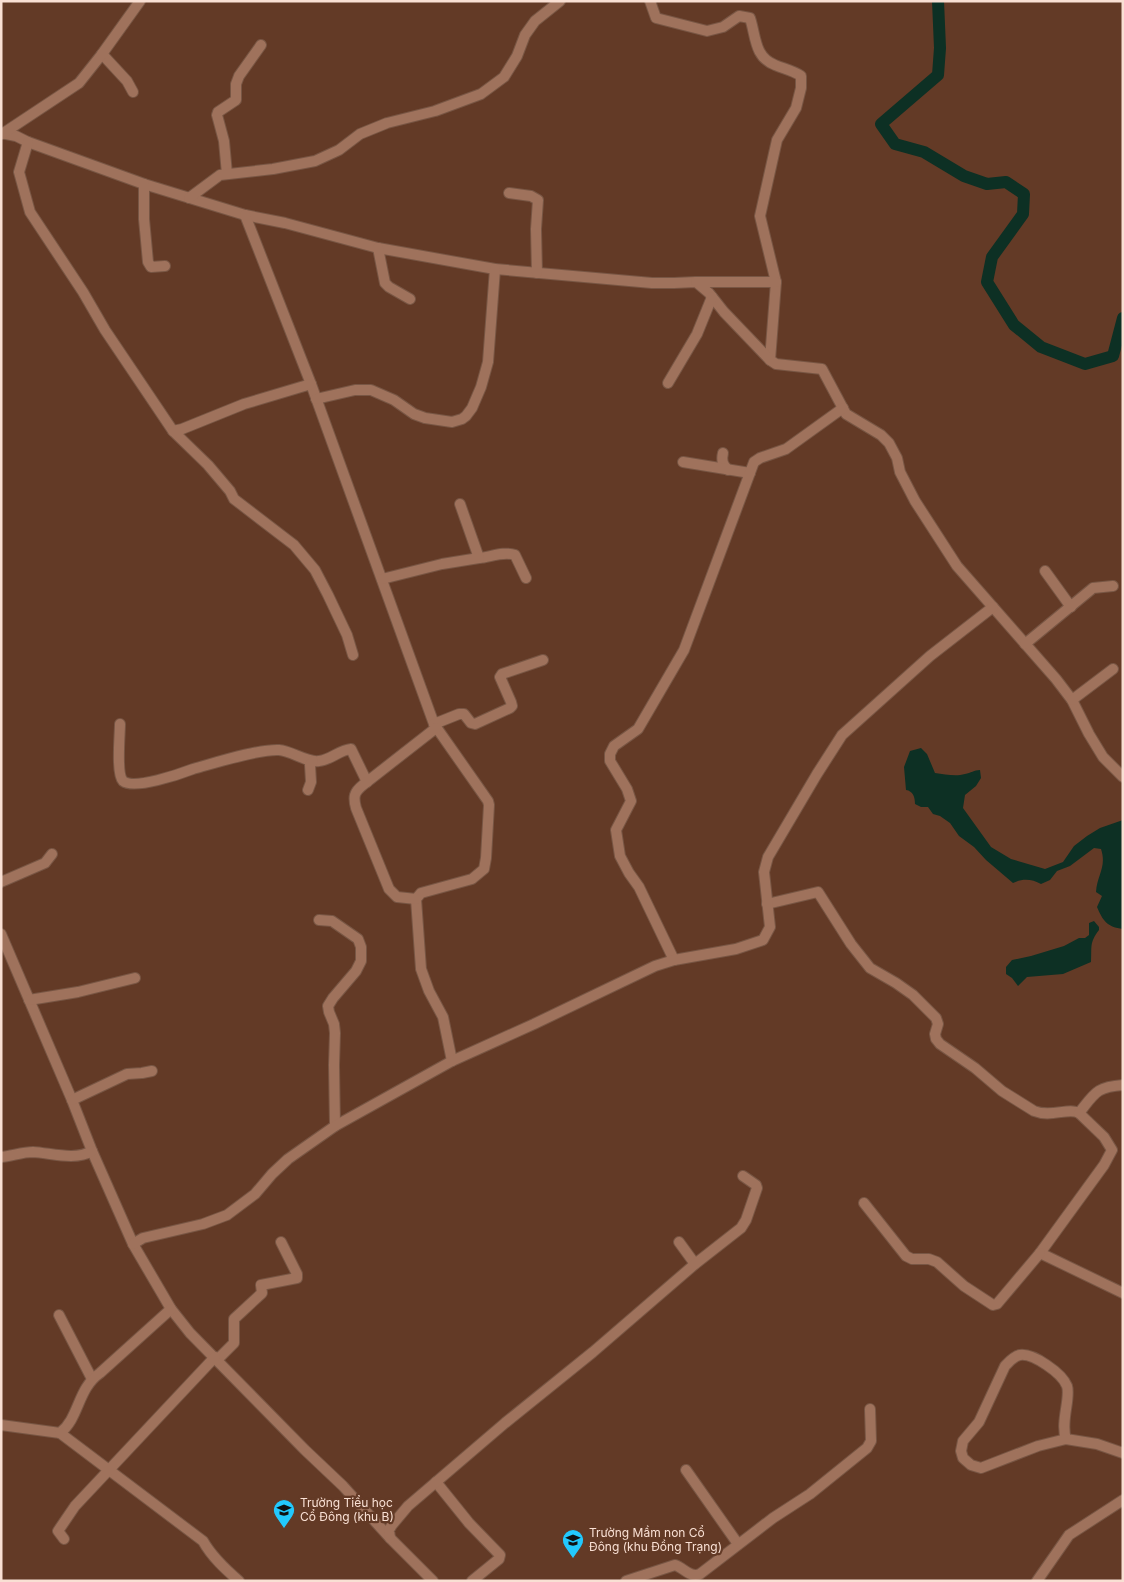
<svg xmlns="http://www.w3.org/2000/svg" width="1124" height="1582" font-family="Inter,sans-serif">
<style>
.water{fill:#0d3024}
.lines{fill:none;stroke-linecap:round;stroke-linejoin:round}
.river{stroke:#0d3024;stroke-width:12}
.minor-casing{stroke:#785644;stroke-width:12}
.minor{stroke:#9f725c;stroke-width:10}
.labels{text-anchor:middle;stroke-width:4.5;stroke-linejoin:round;paint-order:stroke}
.poi-label{font-size:12px;fill:#f9e0d4;stroke:#633a26;text-anchor:start}
</style>
<rect width="100%" height="100%" fill="#633a26"/>
<!-- water -->
<g class="water">
<path d="M921,748L927,754L935,773C945,774 955,777 965,774C971,773 974,770 980,770L981,778L976,786L965,795L963,808L991,847L1011,859L1045,869L1063,862L1074,846L1087,836L1100,828L1123,820V929C1107,927 1103,921 1097,907L1102,896L1096,892C1097,875 1107,867 1101,849L1094,848L1070,866L1057,871L1050,880L1041,884C1032,879 1023,878 1013,883L986,860L974,847L959,836L950,823L940,816L933,814L928,807H921L915,804C915,797 913,791 906,790L904,767L910,751Z"/>
<path d="M1094,921L1099,927V930C1089,943 1092,947 1091,962L1063,974L1027,977L1018,986L1012,978L1006,974V967L1012,960L1031,956L1064,946L1079,938H1085L1089,935V923Z"/>
</g>
<g class="lines">
<!-- river -->
<polyline class="river" points="938,1 940,48 938,75 881,124 895,144 924,152 964,176 987,184 1006,182 1024,194 1023,214 992,257 987,282 1014,325 1041,347 1085,364 1113,356 1123,318"/>
<!-- minor casing -->
<g class="minor-casing">
<g id="minor">
<path d="M650,1L656,18L707,31L723,27L739,16L750,18C756,36 754,57 775,65C784,69 792,70 801,76V88L796,108L777,140L760,216L776,282L770,360"/>
<polyline points="102,54 127,81 133,92"/>
<polyline points="1,133 16,136 28,142 144,184 245,215 285,223 378,248 495,269 652,283 674,283 696,282 709,293 724,312 770,360 776,364 822,369 846,414 881,435 889,443 897,458 900,472 915,501 957,566 1056,679 1072,700 1089,734 1103,757 1123,777"/>
<polyline points="2,134 79,83 102,54 140,1"/>
<polyline points="28,142 19,172 30,212 83,292 105,330 173,431"/>
<polyline points="227,174 224,141 217,115 218,112 236,100 236,84 239,76 261,45"/>
<polyline points="144,184 144,219 148,262 151,267 165,266"/>
<polyline points="509,193 531,196 538,200 536,229 537,273"/>
<polyline points="189,198 220,175 273,169 315,161 339,150 360,134 387,123 435,111 481,94 504,77 517,56 525,35 535,21 560,1"/>
<polyline points="245,215 311,384 434,724 488,801 489,805 486,858 484,869 472,879 421,893 416,899 421,969 429,991 443,1017 452,1061"/>
<polyline points="378,248 385,283 389,287 410,299"/>
<polyline points="696,282 776,282"/>
<polyline points="668,383 697,334 712,297"/>
<polyline points="311,384 244,404 182,429 173,431 208,465 230,491 234,499 294,545 315,570 328,595 347,635 353,655"/>
<polyline points="316,399 355,390 371,390 394,400 414,414 425,418 452,422 462,419 466,416 472,408 481,387 488,362 495,269"/>
<path d="M723,453C721,461 723,465 728,470"/>
<polyline points="683,462 750,473"/>
<path d="M479,558C490,557 504,551 515,555L526,578"/>
<polyline points="1045,571 1071,607"/>
<polyline points="382,579 442,564 479,558 460,504"/>
<polyline points="1025,644 1093,588 1113,586"/>
<polyline points="1072,700 1113,669"/>
<path d="M120,724C120,734 116,774 123,781C134,790 180,774 193,769C215,763 258,749 279,750C292,751 307,763 319,761C331,760 339,750 351,749L367,782"/>
<polyline points="434,724 459,714 464,714 471,723 475,724 510,708 512,706 511,702 500,677 502,674 543,660"/>
<polyline points="308,790 311,782 310,765 313,761"/>
<polyline points="1,882 45,863 52,854"/>
<path d="M416,899L397,897L389,889L356,808C353,797 354,792 363,785L436,728"/>
<path d="M767,904L818,892L851,944L870,968L896,983L913,995L936,1018L938,1024L935,1034L936,1039L940,1044L975,1068L1002,1091L1034,1111C1051,1118 1069,1107 1079,1113"/>
<polyline points="319,920 332,921 358,939 361,947 361,961 356,971 333,998 328,1006 329,1012 334,1024 335,1033 334,1065 335,1126"/>
<polyline points="1,934 72,1100 92,1151 133,1244 171,1309 190,1333 305,1450 343,1486 390,1538 433,1581"/>
<polyline points="674,960 639,887 629,873 620,856 616,830 631,801 627,789 610,761 610,754 614,746 638,729 684,650 754,462 760,458 786,449 843,408"/>
<polyline points="29,1000 78,992 135,978"/>
<path d="M1123,1085C1096,1087 1095,1093 1079,1113L1104,1137L1112,1150L1104,1165L1040,1253L1123,1293"/>
<polyline points="72,1100 127,1074 142,1073 152,1071"/>
<path d="M1,1157C12,1156 22,1152 33,1152C51,1153 75,1161 92,1151"/>
<polyline points="864,1203 906,1256 912,1259 929,1259 937,1262 964,1286 993,1305 997,1304 1040,1253"/>
<polyline points="679,1242 695,1264"/>
<polyline points="133,1244 143,1238 203,1224 227,1215 255,1194 272,1174 288,1159 335,1126 452,1061 534,1024 655,966 674,960 736,949 763,940 770,927 764,872 768,857 817,774 842,735 930,656 993,607"/>
<polyline points="59,1315 92,1379"/>
<polyline points="217,1360 234,1343 234,1319 262,1293 261,1285 297,1278 297,1274 281,1242"/>
<path d="M1,1425L60,1433C80,1417 77,1389 100,1373L171,1309"/>
<path d="M60,1433L203,1541C212,1557 225,1569 239,1581"/>
<path d="M1066,1439C1060,1422 1071,1398 1067,1386C1062,1373 1033,1353 1020,1355C1014,1356 1009,1362 1005,1366L979,1422L963,1441L961,1451L963,1458L971,1465L981,1468L1038,1446L1066,1439L1097,1444L1123,1453"/>
<polyline points="686,1470 738,1544"/>
<polyline points="436,1482 469,1523 500,1555 499,1559 472,1581"/>
<polyline points="390,1538 389,1530 392,1525 408,1506 505,1423 593,1352 695,1264 741,1228 746,1220 757,1188 756,1185 743,1176"/>
<polyline points="64,1539 58,1531 75,1506 215,1357"/>
<path d="M626,1581L675,1565C684,1568 690,1578 700,1574L773,1518L810,1494L867,1448L871,1441L870,1409"/>
<polyline points="1037,1581 1069,1535 1123,1500"/>
</g>
</g>
<!-- minor -->
<use href="#minor" class="minor"/>
</g>
<!-- icons -->
<defs>
<g id="school-pin" transform="scale(1.125)"><path d="M0 17L-7.5 6A9.5 9.5 0 1 1 7.5 6Z" fill="#22c9fe" stroke="#633a26"/><path d="M0-5L7-2L0 1L-7-2ZM-4 1L0 2.5L4 1V4Q0 6-4 4Z" fill="#111"/></g>
</defs>
<g fill-rule="evenodd">
<use href="#school-pin" x="284" y="1510"/>
<use href="#school-pin" x="573" y="1540"/>
</g>
<g class="labels">
<!-- poi labels -->
<g class="poi-label">
<text x="300" y="1507">Trường Tiểu học<tspan x="300" dy="14">Cổ Đông (khu B)</tspan></text>
<text x="589" y="1537">Trường Mầm non Cổ<tspan x="589" dy="14">Đông (khu Đồng Trạng)</tspan></text>
</g>
</g>
<!-- border -->
<rect width="1124" height="1582" fill="none" stroke="#f9e0d4" stroke-width="5"/>
</svg>
